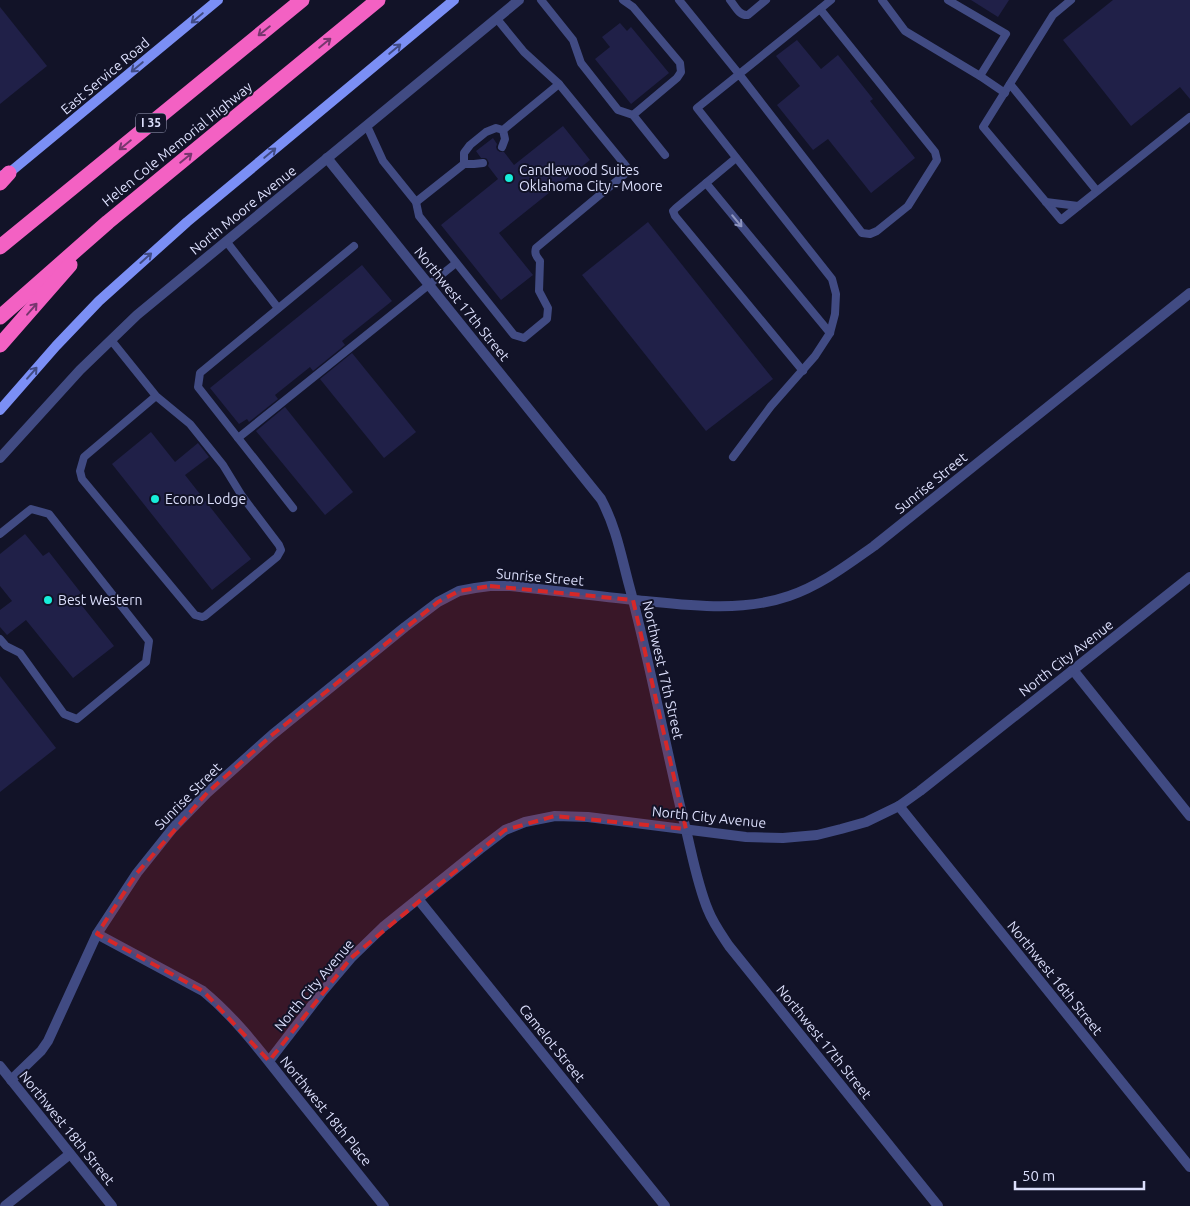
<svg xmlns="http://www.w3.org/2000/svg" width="1190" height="1206" font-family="Ubuntu,sans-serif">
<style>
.building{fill:#202048}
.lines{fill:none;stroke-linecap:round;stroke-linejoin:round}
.service{stroke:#414b83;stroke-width:8}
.minor{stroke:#414b83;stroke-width:10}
.tertiary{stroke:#414b83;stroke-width:10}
.secondary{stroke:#7b8ff5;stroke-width:10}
.motorway{stroke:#f361c3;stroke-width:15}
.oneway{stroke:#414b84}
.oneway2{stroke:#77366e}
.oneway3{stroke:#8e95c0}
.marked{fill:#d62828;fill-opacity:0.2;stroke:#d62828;stroke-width:4;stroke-dasharray:10 6;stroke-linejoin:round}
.poi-dot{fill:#17edda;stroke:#121328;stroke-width:2}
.labels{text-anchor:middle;stroke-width:4;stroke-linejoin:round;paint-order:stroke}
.shield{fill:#121328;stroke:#9fa2bc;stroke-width:1}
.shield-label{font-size:12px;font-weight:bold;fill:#dcdffc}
.street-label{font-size:14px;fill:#dcdffc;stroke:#121328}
.poi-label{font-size:14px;fill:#dcdffc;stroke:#121328;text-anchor:start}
</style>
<rect width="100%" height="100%" fill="#121328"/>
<!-- building -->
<g class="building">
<polygon points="971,0 1009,0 998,17"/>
<polygon points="1113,0 1190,0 1190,99 1180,87 1131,126 1063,40"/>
<polygon points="0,7 47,66 0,104"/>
<polygon points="620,23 627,31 631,27 669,73 631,104 595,59 610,47 602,37"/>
<polygon points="797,40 821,69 838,55 873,99 870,101 915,158 871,193 828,139 813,150 777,105 800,86 776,56"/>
<polygon points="563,126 590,160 499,233 533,275 501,300 441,225 498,179 488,166 489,163 487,159 485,158 481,158 476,151 493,138 497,144 496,147 497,150 500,152 504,152 514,165"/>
<polygon points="648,222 773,379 706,431 582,275"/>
<polygon points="362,265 392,301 342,341 345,345 313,371 310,367 275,395 278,399 249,422 247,419 239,424 210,388"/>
<polygon points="352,353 416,432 384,458 320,379"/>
<polygon points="285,407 353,492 325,515 256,431"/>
<polygon points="151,432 175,462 198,443 209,457 185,475 251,559 212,590 112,464"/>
<polygon points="25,534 43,556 49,552 81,593 75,597 114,646 73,678 26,620 7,635 0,627 0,610 12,601 0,586 0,554"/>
<polygon points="0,676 56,748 0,792"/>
</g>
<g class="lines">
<!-- service -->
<g class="service">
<polyline points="541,0 573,40 581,63 618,110 633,115 665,155"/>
<polyline points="623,0 633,7 680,63 681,72 677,78 633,115"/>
<polyline points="679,0 739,74 862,233 870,234 877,231 908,206 937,160 935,152 820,9 697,108 832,279 836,294 835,314 830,333 815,356 771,406 733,457"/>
<path d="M730,0C735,6 739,16 748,15L766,0"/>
<polyline points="882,0 905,31 980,76 1006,34 948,0"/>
<polyline points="1071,0 1053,15 983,127 1061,220 1190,117"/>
<polyline points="820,9 831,0"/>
<polyline points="980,76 1005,93"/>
<polyline points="1010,84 1097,191"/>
<path d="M367,126L383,161L416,202L419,216L514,335L524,338L547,319L548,308L539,291L540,261C537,257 534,254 536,248L625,174L627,170L626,166L559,84L524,52L497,19"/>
<polyline points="502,147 505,139 503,130"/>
<polyline points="736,158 676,208 673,211 675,216 803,371"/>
<polyline points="464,164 474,164 483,163"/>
<polyline points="706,183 830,333"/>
<polyline points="416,202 464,164 464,153 470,145 486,132 496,128 503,130 559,84"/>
<polyline points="1046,202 1078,206"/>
<polyline points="226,241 278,308"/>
<polyline points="111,340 156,396 190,424 223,465 242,496 279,545 281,550 277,557 205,616 202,617 195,615 82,479 80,471 84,457 156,396"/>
<polyline points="238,438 456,263"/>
<polyline points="293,508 198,387 200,373 354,246"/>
<polyline points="0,534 31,509 49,514 149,641 146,662 77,719 64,714 20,653 6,646 0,639"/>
</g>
<!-- minor -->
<g class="minor">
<path d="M327,158L601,499C616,527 621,555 629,585C650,662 664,741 683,818C691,848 696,881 708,910C713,923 721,934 729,946L938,1206"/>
<polyline points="1073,670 1190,816"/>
<polyline points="899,806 1190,1167"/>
<polyline points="418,899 665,1206"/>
<path d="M97,934L203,991C236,1018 262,1053 288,1086C320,1126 352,1166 384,1206"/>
<polyline points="269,1061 323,991 351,958 383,927 480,849 505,830 525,822 555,816 588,817 746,837 783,838 817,835 841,829 866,822 899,806 920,791 1073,670 1190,577"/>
<polyline points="0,1066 112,1206"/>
<path d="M11,1080L41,1051L48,1041L97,934L137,873L173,828L207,793L272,735L405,627L438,602L459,591L475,588L490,586H510C552,590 593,596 635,600C686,605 740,613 789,596C821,585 847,565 874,546L1190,293"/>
<polyline points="5,1206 70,1154"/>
</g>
<!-- tertiary -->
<polyline class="tertiary" points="0,458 80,370 137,315 519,0"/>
<!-- secondary -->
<g class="secondary">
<polyline points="3,175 9,173 218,0"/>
<polyline points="0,410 56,346 99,301 187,222 454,0"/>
</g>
<!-- motorway -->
<g class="motorway">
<polyline points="0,183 9,173"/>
<polyline points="0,247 302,0"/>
<polyline points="0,317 108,222 378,0"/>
<polyline points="0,345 70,265"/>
</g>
</g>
<!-- one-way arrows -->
<defs><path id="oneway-shaft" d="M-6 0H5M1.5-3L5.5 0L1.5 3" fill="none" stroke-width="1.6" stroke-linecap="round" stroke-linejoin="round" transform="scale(1.25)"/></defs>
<g class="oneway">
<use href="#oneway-shaft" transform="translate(197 18) rotate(140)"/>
<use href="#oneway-shaft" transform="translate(395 49) rotate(-40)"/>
<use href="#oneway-shaft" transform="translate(137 67) rotate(140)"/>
<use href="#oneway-shaft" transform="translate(270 153) rotate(-40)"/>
<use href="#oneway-shaft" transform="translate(146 258) rotate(-42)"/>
<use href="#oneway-shaft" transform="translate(32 373) rotate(-49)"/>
</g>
<g class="oneway2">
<use href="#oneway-shaft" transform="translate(264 31) rotate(141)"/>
<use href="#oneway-shaft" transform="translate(325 43) rotate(-39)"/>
<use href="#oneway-shaft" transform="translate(125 145) rotate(141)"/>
<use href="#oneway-shaft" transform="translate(186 158) rotate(-39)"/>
<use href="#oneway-shaft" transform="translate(32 309) rotate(-49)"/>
</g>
<use class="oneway3" href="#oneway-shaft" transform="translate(737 221) rotate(50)"/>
<!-- marked area -->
<path class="marked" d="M490,586L633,600L686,829L555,816L505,830L351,958L269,1061L203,991L97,934L137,873L207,793L272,735L438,602L459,591Z"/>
<!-- markers -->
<g class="poi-dot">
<circle cx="509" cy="178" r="5"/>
<circle cx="155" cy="499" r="5"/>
<circle cx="48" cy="600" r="5"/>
</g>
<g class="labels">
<!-- shield labels -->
<rect class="shield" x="136" y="113.5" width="30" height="19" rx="4"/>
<g class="shield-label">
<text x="151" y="127">I 35</text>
</g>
<!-- street labels -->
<g class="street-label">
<text transform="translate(105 76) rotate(-40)" y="5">East Service Road</text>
<text transform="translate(177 144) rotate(-39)" y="5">Helen Cole Memorial Highway</text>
<text transform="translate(243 210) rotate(-39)" y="5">North Moore Avenue</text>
<text transform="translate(462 304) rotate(51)" y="5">Northwest 17th Street</text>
<text transform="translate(931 483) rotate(-39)" y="5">Sunrise Street</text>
<text transform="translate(540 577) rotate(5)" y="5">Sunrise Street</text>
<text transform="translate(1066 658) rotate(-38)" y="5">North City Avenue</text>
<text transform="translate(663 670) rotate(77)" y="5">Northwest 17th Street</text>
<text transform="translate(188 796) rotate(-45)" y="5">Sunrise Street</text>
<text transform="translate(709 817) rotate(6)" y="5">North City Avenue</text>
<text transform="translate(1055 978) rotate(51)" y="5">Northwest 16th Street</text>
<text transform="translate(314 985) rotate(-50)" y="5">North City Avenue</text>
<text transform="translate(824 1042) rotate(51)" y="5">Northwest 17th Street</text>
<text transform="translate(552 1043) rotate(51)" y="5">Camelot Street</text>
<text transform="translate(326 1111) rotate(51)" y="5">Northwest 18th Place</text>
<text transform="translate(67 1128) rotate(51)" y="5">Northwest 18th Street</text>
</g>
<!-- poi labels -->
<g class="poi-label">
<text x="519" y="175">Candlewood Suites<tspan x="519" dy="16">Oklahoma City - Moore</tspan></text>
<text x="165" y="504">Econo Lodge</text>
<text x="58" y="605">Best Western</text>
</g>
</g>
<!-- scale -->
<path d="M1015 1181v8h129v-8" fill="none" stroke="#dcdffc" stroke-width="2.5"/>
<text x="1022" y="1181" font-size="15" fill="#dcdffc" stroke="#121328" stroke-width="4" paint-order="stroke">50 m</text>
</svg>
